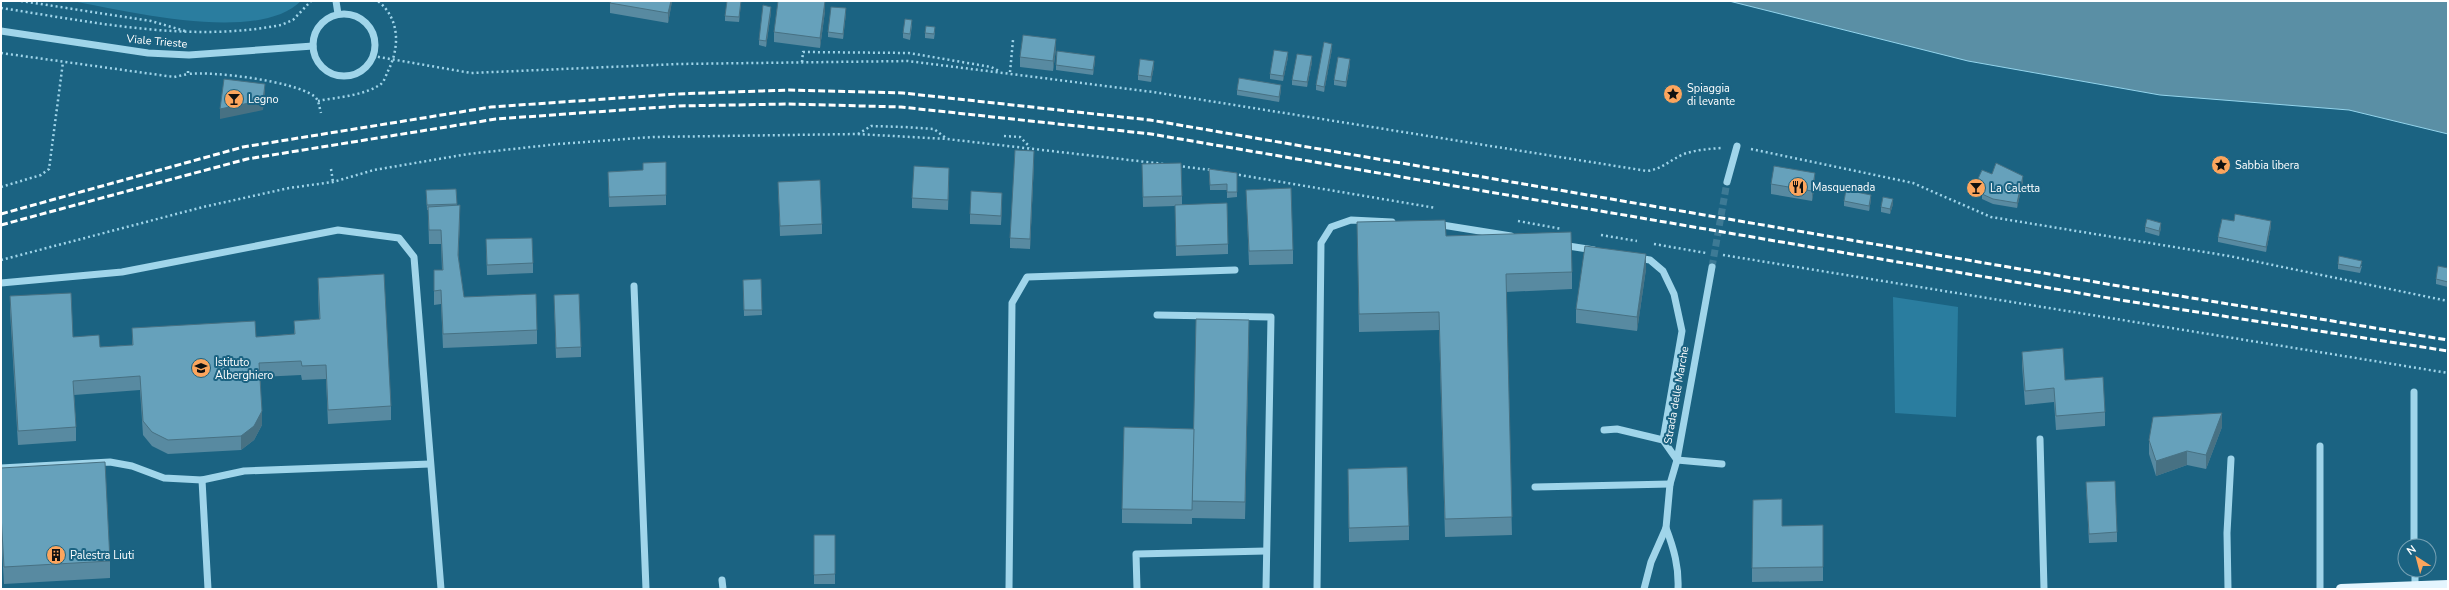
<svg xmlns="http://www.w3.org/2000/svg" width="2449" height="590" font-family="'Nunito Sans',sans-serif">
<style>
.green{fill:#2a7d9f}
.water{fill:#5a8fa5;stroke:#93d4ec}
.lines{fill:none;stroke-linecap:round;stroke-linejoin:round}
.minor-tunnel{stroke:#3d7a95;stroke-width:7;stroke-dasharray:7 3.5;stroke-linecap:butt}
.path{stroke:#a0d5ea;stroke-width:2.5;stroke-dasharray:2 3;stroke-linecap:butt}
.minor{stroke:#a0d5ea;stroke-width:7}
.major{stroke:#e4f5fe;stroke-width:10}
.rail{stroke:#fff;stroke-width:3;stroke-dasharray:7 3;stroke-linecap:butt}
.wall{fill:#588aa1}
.shaded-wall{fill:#477183}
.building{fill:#66a1bb;stroke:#477183}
.labels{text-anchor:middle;stroke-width:4;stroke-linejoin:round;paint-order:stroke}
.street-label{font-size:11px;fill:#fff;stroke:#1b6382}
.poi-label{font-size:11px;fill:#fff;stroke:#1b6382;text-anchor:start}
</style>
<rect width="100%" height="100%" fill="#1b6382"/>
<!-- green -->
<g class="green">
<path d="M72,1H301C258,44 127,11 72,1Z"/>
<polygon points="1893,297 1958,307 1956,417 1895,413"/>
</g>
<!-- water -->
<polygon class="water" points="1729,1 2448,1 2448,134 2349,110 2160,95 1968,61"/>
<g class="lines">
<!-- minor-tunnel -->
<polyline class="minor-tunnel" points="1712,267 1727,182"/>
<!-- path -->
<g class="path">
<polyline points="21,1 151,21 185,31"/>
<path d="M1,8C93,22 189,43 281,25L293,20L311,1"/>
<polyline points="1,53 174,77 188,74"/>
<path d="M373,56L471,73L678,64L908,61L1153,92L1647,171C1662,169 1670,160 1684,154C1695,150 1708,149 1721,148"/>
<polyline points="802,62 803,52 909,53 991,67 999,71"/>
<path d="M188,71V74C214,71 293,81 314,96C319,100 319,106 321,113"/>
<polyline points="1010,72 1013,40"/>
<path d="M318,101C337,97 364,96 381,84C384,82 386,75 388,71C400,47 400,19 378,1"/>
<polyline points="858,134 871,126 904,127 934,129 947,139"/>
<polyline points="1004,136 1020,137 1030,147"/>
<polyline points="1751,149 1913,183 1991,217 2229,256 2448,301"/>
<polyline points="1178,166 1211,170"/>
<polyline points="331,169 333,182"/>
<polyline points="1234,174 1436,208"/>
<polyline points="1,187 41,175 49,169 63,62"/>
<polyline points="1518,221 1562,229"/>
<polyline points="1601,235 1637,241"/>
<polyline points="1654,244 1706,253"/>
<polyline points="1723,255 2448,373"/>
<polyline points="1,260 203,207 289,188 333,182 374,170 468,154 558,144 653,137 857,134 947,139 1164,164"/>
</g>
<!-- minor -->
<g class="minor">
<polyline points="336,1 338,14"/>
<circle cx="344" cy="45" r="31"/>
<polyline points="1,31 148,53 189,55 313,46"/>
<polyline points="1727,182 1737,146"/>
<polyline points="1436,224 1511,236"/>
<polyline points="1562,245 1594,250"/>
<polyline points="1637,258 1650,260 1663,271 1674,294 1682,331 1663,440"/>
<polyline points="1,283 122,272 338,230 399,238 414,257 441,589"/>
<polyline points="634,286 646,589"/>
<polyline points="1157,315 1271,317 1266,589"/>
<polyline points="2414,392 2414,546"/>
<polyline points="1604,430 1617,429 1663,440 1677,460"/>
<polyline points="2040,439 2044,589"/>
<polyline points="2320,446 2320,589"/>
<polyline points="1677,460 1722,464"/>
<polyline points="1,468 110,462 132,466 164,478 202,480 244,471 430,464"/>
<polyline points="202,480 208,589"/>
<polyline points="1535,487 1670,484"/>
<path d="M1666,528C1674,549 1679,567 1678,589"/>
<polyline points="2415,570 2415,587"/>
<polyline points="722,580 723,589"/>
<polyline points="1009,589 1012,303 1027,277 1235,270"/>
<polyline points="1137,589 1136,554 1266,551"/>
<polyline points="1317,589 1321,243 1331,227 1351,220 1392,222"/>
<polyline points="1644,589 1651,562 1666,528 1670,484 1677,460 1712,267"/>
<polyline points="2228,589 2227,533 2231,459"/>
</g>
<!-- major -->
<polyline class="major" points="2341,589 2448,585"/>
<!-- rail -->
<g class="rail">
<polyline points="1,214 243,147 491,107 677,94 789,90 903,93 1150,120 2119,286 2448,340"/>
<polyline points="1,225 247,159 496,119 678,106 787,104 901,107 1151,134 2120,300 2448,351"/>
</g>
</g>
<!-- wall -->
<g class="wall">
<polygon points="672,1 668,23 610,13 610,3"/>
<polygon points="741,1 739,22 725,21 725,16"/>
<polygon points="825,11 820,48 774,42 774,32"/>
<polygon points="771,12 766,47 759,45 759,40"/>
<polygon points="846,13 843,39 828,37 828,32"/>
<polygon points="912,25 910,40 903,38 903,33"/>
<polygon points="935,32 934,39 925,38 925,33"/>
<polygon points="1056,49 1053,71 1020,67 1020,57"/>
<polygon points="1332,49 1324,92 1316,90 1316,85"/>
<polygon points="1288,57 1283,81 1270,79 1270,74"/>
<polygon points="1095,61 1093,75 1056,70 1056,65"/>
<polygon points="1312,62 1307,87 1292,85 1292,80"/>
<polygon points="1350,64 1346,87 1334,85 1334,80"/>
<polygon points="1154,66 1151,82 1138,80 1138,75"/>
<polygon points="1237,90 1281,90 1279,102 1237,95"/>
<polygon points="1034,161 1030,249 1010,248 1010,238"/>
<polygon points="666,162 666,205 609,207 608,172 643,170"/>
<polygon points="1142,164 1182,196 1182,205 1228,244 1228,254 1176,256 1175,206 1143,207"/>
<polygon points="1209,169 1237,173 1237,197 1227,198 1227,190 1210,190"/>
<polygon points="1992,174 2023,181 2017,208 1993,204 1982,199 1982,194 1983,191 1976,188 1976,183"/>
<polygon points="949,178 948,210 912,208 912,198"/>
<polygon points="778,182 822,224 822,234 780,236"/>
<polygon points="1815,183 1812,201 1771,194 1771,184"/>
<polygon points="456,189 457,205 460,219 458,259 464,297 537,330 537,344 443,348 441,304 434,305 434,270 442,270 441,244 429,244 428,210 427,210 426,190"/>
<polygon points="1246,190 1293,250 1293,264 1249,265"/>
<polygon points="1871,200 1869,211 1844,206 1844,201"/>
<polygon points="1002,203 1001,225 970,224 970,214"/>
<polygon points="1893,204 1890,214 1881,212 1881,207"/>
<polygon points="2234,221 2271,226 2266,252 2218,242 2218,237"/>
<polygon points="1357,222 1446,236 1572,272 1572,289 1506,292 1512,535 1445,537 1439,330 1359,332"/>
<polygon points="2145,227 2161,228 2159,236 2145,232"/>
<polygon points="486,239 533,263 533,273 487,275"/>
<polygon points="2338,264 2362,266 2360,273 2338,269"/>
<polygon points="2448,268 2448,287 2436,284 2436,279"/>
<polygon points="1646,269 1637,331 1576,323 1576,309"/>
<polygon points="318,278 391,406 391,420 328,424 326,379 302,380 301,375 260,377 262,425 254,440 241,450 168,454 152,446 143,435 140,390 74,395 76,427 76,441 18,445 10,311 10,296 73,337 100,347 132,345 132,328 256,337 294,334 294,321 319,319 318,293"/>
<polygon points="761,279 762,315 744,316 743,280"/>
<polygon points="554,295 581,347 581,357 556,358"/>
<polygon points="1249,338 1245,519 1192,518 1192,524 1122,523 1122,509 1194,429"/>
<polygon points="2022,352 2105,412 2105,426 2056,430 2054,402 2025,405 2022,366"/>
<polygon points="2222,427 2206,469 2187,465 2156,476 2149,454 2149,440"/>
<polygon points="1,468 110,561 110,578 4,584 1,532"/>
<polygon points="1348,469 1409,526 1409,540 1349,542"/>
<polygon points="2086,482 2117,532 2117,542 2089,543"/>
<polygon points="1782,526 1823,567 1823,581 1752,582 1752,568"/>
<rect x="814" y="535" width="21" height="49"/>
</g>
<!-- shaded-wall -->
<g class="shaded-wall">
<polygon points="671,1 672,1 672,2 668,23 668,13"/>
<polygon points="741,1 741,3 739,22 739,17"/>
<polygon points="825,1 825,11 820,48 820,38"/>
<polygon points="771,7 771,12 766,47 766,41"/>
<polygon points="846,8 846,13 843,39 843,34"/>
<polygon points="1056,39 1056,49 1053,71 1053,61"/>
<polygon points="1332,44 1332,49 1324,92 1324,87"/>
<polygon points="1288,52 1288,57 1283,81 1283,76"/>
<polygon points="1095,56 1095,61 1093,75 1093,70"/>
<polygon points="1312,56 1312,62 1307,87 1307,82"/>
<polygon points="1350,59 1350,64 1346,87 1346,82"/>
<polygon points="1154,61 1154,66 1151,82 1151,77"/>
<polygon points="265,84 265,94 263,110 220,119 220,109"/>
<polygon points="1281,85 1281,90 1279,102 1279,97"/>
<polygon points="1034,151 1034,161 1030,249 1030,239"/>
<polygon points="1815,173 1815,183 1812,201 1812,191"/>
<polygon points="2023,176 2023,181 2017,208 2017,203"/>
<polygon points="1002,193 1002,203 1001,225 1001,216"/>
<polygon points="1871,195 1871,200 1869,211 1869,206"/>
<polygon points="1893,199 1893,204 1890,214 1890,209"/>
<polygon points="460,205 460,219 458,269 458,255"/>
<polygon points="2271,221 2271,226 2266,252 2266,247"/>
<polygon points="2161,223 2161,228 2159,236 2159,231"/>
<polygon points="1646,254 1646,269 1637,331 1637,317"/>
<polygon points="1249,320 1249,338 1245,519 1245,502"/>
<polygon points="262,411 262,425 254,440 241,450 241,436"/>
<polygon points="2222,413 2222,427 2206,469 2206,455"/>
<polygon points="2187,451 2187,465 2156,476 2156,461"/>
</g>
<!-- building -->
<g class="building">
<polygon points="611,1 671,1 668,13 610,3"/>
<polygon points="727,1 741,1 739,17 725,16"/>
<polygon points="778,1 825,1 820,38 774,32"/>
<polygon points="763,5 771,7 766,41 759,40"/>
<polygon points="831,7 846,8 843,34 828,32"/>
<polygon points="905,19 912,20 910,34 903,33"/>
<polygon points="926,26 935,27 934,34 925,33"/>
<polygon points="1023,35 1056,39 1053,61 1020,57"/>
<polygon points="1324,42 1332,44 1324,87 1316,85"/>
<polygon points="1274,50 1288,52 1283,76 1270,74"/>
<polygon points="1057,51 1095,56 1093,70 1056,65"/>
<polygon points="1297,54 1312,56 1307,82 1292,80"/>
<polygon points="1338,57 1350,59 1346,82 1334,80"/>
<polygon points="1140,59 1154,61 1151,77 1138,75"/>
<polygon points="1239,78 1281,85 1279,97 1237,90"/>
<polygon points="224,79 265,84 263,100 220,109"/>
<polygon points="1015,150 1034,151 1030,239 1010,238"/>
<polygon points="666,162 666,195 609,197 608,172 643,170 643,163"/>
<polygon points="1181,163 1182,196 1143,197 1142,164"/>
<polygon points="1996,163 2023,176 2017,203 1993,199 1982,194 1985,187 1976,183 1982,170 1992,174"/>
<polygon points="914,166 949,168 948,200 912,198"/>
<polygon points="1774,166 1815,173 1812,191 1771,184"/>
<polygon points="1209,169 1237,173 1237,192 1227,192 1227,184 1210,185"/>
<polygon points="820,180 822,224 780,226 778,182"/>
<polygon points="1291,188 1293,250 1249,251 1246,190"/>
<polygon points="456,189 457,204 427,205 426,190"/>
<polygon points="1846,190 1871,195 1869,206 1844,201"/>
<polygon points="971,191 1002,193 1001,216 970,214"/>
<polygon points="1883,197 1893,199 1890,209 1881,207"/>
<polygon points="1227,203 1228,244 1176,246 1175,205"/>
<polygon points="460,205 458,255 464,297 536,294 537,330 443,334 441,290 434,291 434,270 443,270 441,230 429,230 428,207"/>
<polygon points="2235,214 2271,221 2266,247 2218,237 2222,219 2234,221"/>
<polygon points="2147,219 2161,223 2159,231 2145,227"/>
<polygon points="1445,220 1446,236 1571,232 1572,272 1506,274 1512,517 1445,519 1439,312 1359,314 1357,222"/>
<polygon points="532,238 533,263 487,265 486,239"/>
<polygon points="1585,246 1646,254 1637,317 1576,309"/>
<polygon points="2339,256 2362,261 2360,268 2338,264"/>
<polygon points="2438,266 2448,268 2448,282 2436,279"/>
<polygon points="384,274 391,406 328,410 326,365 302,366 301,361 259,363 262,411 254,426 241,436 168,440 152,432 143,421 140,376 73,381 76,427 18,431 10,296 71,293 73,337 99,335 100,347 133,345 132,328 255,321 256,337 295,334 294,321 320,319 318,278"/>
<polygon points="761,279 762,310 744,310 743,280"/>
<polygon points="579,294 581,347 556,348 554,295"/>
<polygon points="1196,319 1249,320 1245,502 1192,501"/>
<polygon points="2063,348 2065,380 2103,377 2105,412 2056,416 2054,388 2025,391 2022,352"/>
<polygon points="2222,413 2206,455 2187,451 2156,461 2149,440 2153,417"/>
<polygon points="1124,427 1194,429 1192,510 1122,509"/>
<polygon points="105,462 110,561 4,567 1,514 1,468"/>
<polygon points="1407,467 1409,526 1349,528 1348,469"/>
<polygon points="2115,481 2117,532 2089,534 2086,482"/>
<polygon points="1782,499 1782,526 1823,525 1823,567 1752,568 1753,500"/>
<polygon points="814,535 835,535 835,574 814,575"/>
</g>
<!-- icons -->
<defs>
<g id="sight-disc" transform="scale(1)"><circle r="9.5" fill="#fca55d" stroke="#1b6382"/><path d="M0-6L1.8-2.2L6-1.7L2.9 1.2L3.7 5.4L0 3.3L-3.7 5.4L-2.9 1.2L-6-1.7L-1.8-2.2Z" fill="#111"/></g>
<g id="bar-disc" transform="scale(1)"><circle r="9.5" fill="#fca55d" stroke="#1b6382"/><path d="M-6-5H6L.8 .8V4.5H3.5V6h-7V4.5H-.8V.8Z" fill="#111"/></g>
<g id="restaurant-disc" transform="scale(1)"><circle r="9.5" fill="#fca55d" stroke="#1b6382"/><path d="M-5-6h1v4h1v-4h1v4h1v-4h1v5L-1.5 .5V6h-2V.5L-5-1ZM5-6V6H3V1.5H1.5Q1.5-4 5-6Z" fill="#111"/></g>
<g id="school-disc" transform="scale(1)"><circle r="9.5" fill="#fca55d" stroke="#1b6382"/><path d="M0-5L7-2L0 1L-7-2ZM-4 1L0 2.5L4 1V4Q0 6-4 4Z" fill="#111"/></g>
<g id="building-disc" transform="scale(1)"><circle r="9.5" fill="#fca55d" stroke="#1b6382"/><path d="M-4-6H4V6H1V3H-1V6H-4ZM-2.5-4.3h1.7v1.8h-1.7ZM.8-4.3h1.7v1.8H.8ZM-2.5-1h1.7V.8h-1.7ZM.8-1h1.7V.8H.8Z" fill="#111"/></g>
</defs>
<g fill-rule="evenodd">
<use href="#sight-disc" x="1673" y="94"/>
<use href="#bar-disc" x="234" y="99"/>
<use href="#sight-disc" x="2221" y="165"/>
<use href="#restaurant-disc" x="1798" y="187"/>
<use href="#bar-disc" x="1976" y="188"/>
<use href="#school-disc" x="201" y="368"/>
<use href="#building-disc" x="56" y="555"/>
</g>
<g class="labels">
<!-- street labels -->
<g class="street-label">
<text transform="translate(157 41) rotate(5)" y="4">Viale Trieste</text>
<text transform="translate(1676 395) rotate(-80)" y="4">Strada delle Marche</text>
</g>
<!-- poi labels -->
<g class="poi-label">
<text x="1687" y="92">Spiaggia<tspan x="1687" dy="13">di levante</tspan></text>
<text x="248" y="103">Legno</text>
<text x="2235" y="169">Sabbia libera</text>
<text x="1812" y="191">Masquenada</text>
<text x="1990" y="192">La Caletta</text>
<text x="215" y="366">Istituto<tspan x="215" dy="13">Alberghiero</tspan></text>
<text x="70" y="559">Palestra Liuti</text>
</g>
</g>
<!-- border -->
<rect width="2449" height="590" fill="none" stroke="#ffffff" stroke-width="4"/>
<!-- north arrow -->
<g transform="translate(2417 558) rotate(324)"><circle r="19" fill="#1b6382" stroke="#76a1b4"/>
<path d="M0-3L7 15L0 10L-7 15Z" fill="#fca55d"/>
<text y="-6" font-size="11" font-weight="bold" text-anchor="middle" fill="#ffffff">N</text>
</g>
</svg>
